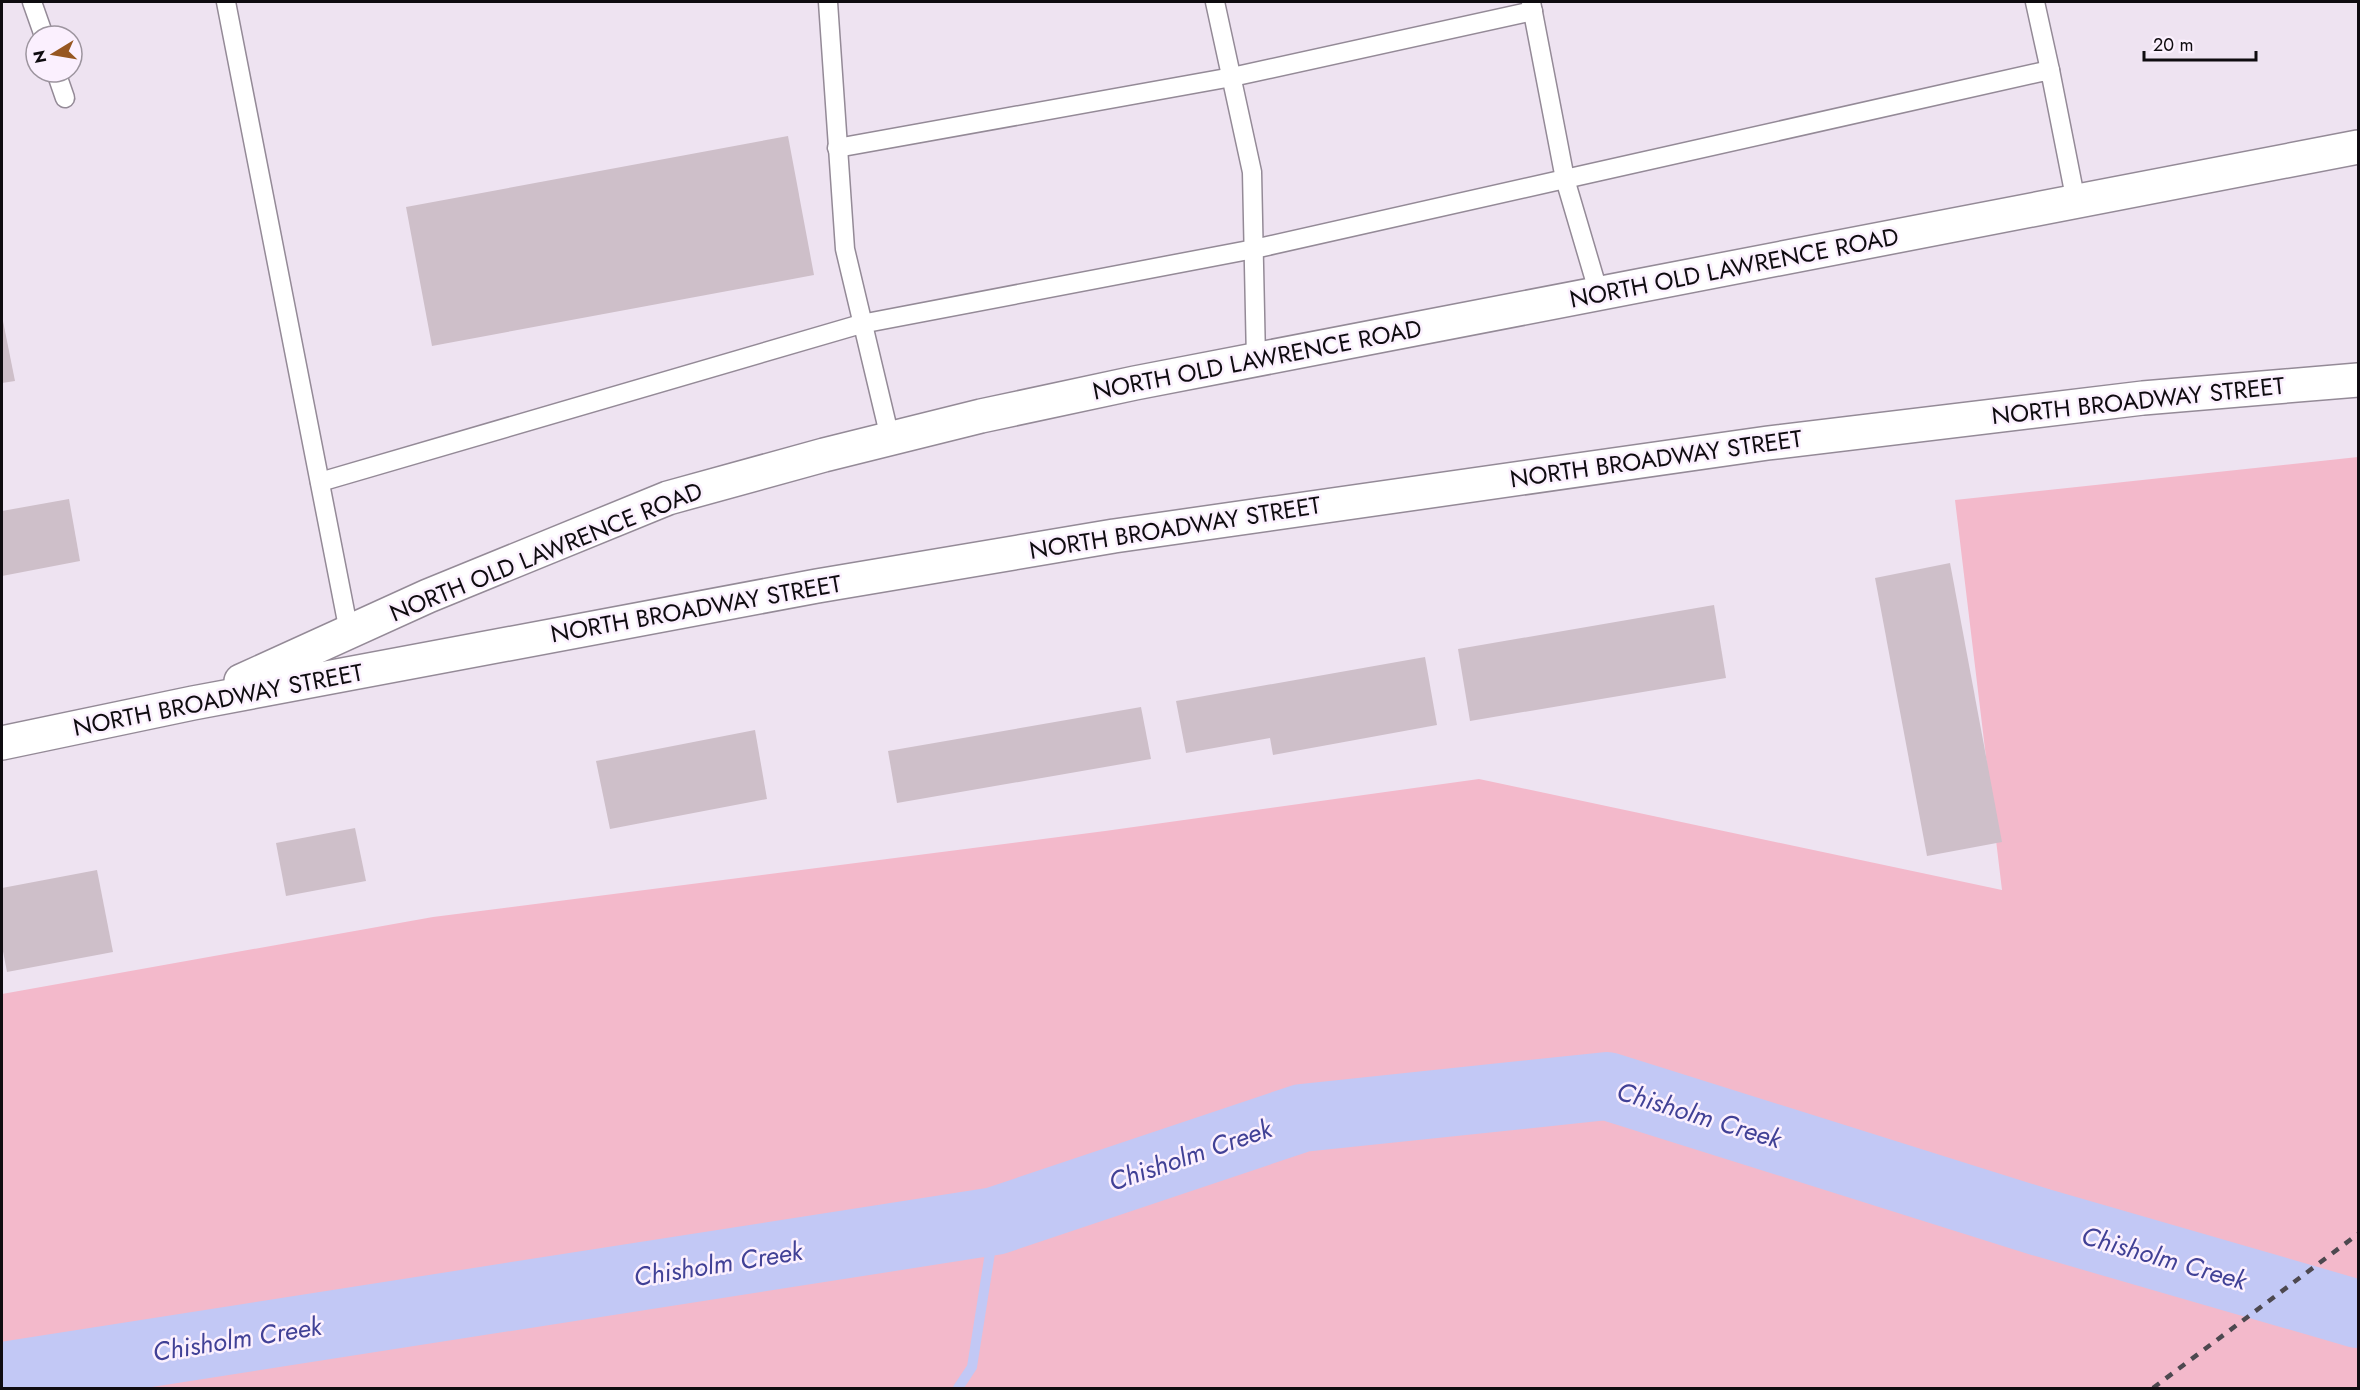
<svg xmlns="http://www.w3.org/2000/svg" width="2360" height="1390" font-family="Jost,sans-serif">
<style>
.green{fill:#f3b9cb}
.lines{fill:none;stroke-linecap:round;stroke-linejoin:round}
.stream{stroke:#c2c8f5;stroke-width:10}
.river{stroke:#c2c8f5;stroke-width:68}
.building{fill:#cebfc9}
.lane-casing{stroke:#948a97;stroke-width:21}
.secondary-casing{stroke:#948a97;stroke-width:36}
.lane{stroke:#fff;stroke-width:18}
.secondary{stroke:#fff;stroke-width:33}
.rail{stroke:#4d484f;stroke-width:4.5;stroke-dasharray:8 8;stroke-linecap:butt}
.labels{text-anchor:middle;stroke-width:5;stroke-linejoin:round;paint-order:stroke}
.street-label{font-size:24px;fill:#0f0c10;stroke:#fbf0fe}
.water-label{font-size:26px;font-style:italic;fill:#414196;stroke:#fbf0fe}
</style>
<rect width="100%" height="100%" fill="#eee3f1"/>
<!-- green -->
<polygon class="green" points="2358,457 2358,1388 2,1388 2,994 433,917 1105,831 1479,779 2002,890 1955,500"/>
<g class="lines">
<!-- stream -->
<polyline class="stream" points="958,1388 972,1367 995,1221"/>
<!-- river -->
<polyline class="river" points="2,1376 995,1221 1302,1118 1607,1086 2040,1222 2358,1314"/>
</g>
<!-- building -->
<g class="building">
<polygon points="788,136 814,275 432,346 406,207"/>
<polygon points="2,316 15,381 2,383"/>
<polygon points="69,499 80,561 2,576 2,511"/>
<polygon points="1950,563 2002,842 1927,856 1875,578"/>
<polygon points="1714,605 1726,678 1470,721 1458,649"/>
<polygon points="1425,657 1437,725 1273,755 1270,738 1186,753 1176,701"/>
<polygon points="1141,707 1151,759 897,803 888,751"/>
<polygon points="755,730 767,799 610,829 596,761"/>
<polygon points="355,828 366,881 286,896 276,843"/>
<polygon points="97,870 113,952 7,972 2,946 2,888"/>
</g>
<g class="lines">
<!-- lane casing -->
<g class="lane-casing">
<g id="lane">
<polyline points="32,2 44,36"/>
<polyline points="226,2 349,632"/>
<polyline points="828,2 845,249 890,438"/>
<polyline points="1215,2 1252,172 1256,360"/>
<polyline points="1531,2 1565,179 2050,70 2076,202"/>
<polyline points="2035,2 2050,70"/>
<polyline points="56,72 65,98"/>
<polyline points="837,148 1232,77 1533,11"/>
<polyline points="320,482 861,324 1254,249 1565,179 1599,294"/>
</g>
</g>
<!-- secondary casing -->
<g class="secondary-casing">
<g id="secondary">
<polyline points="241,681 428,596 668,498 824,455 981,416 1135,383 2358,147"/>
<polyline points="2,743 193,703 817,586 1114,536 1768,443 2143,398 2358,380"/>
</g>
</g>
<!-- lane -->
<use href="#lane" class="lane"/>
<!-- secondary -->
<use href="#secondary" class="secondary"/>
<!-- rail -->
<polyline class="rail" points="2153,1388 2358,1234"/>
</g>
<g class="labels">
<!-- street labels -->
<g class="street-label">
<text transform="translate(1734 268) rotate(-11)" y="8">NORTH OLD LAWRENCE ROAD</text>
<text transform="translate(1257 360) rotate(-11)" y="8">NORTH OLD LAWRENCE ROAD</text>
<text transform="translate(2138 401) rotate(-6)" y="8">NORTH BROADWAY STREET</text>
<text transform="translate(1656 459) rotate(-8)" y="8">NORTH BROADWAY STREET</text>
<text transform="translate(1175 528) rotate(-9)" y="8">NORTH BROADWAY STREET</text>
<text transform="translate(546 552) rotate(-22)" y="8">NORTH OLD LAWRENCE ROAD</text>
<text transform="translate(696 609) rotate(-10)" y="8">NORTH BROADWAY STREET</text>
<text transform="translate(218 700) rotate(-11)" y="8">NORTH BROADWAY STREET</text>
</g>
<!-- water labels -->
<g class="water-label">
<text transform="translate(1699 1115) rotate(17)" y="9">Chisholm Creek</text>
<text transform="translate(1190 1155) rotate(-19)" y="9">Chisholm Creek</text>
<text transform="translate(2164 1258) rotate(16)" y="9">Chisholm Creek</text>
<text transform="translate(718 1264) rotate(-9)" y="9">Chisholm Creek</text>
<text transform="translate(237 1339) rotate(-9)" y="9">Chisholm Creek</text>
</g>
</g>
<!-- border -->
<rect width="2360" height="1390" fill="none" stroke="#0f0c10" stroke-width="6"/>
<!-- north arrow -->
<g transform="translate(54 54) rotate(259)"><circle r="28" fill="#fbf0fe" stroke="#9d959f" stroke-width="1.5"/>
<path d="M0-4.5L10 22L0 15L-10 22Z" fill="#975721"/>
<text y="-9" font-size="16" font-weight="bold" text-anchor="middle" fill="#0f0c10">N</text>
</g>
<!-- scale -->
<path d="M2144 51v9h112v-9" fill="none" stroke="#0f0c10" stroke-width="3"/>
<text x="2153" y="51" font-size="18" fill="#0f0c10" stroke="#fbf0fe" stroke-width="4.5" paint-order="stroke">20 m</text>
</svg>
